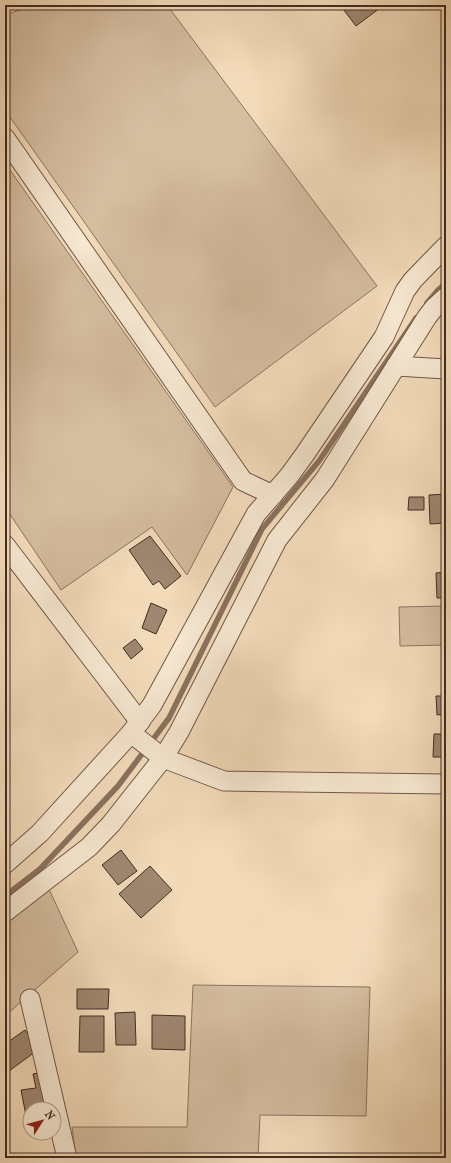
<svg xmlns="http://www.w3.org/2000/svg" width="451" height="1163" font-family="'IM FELL French Canon',serif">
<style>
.green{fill:#d5bda0;stroke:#8c7460}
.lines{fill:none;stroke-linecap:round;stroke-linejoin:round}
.stream{stroke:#89725e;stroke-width:5.5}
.building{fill:#9f8771;stroke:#432c21}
.minor-casing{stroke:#6f5847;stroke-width:21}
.minor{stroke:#f7e8d2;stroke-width:19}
</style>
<rect width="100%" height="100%" fill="#f3dbba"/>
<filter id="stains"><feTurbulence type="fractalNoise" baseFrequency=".005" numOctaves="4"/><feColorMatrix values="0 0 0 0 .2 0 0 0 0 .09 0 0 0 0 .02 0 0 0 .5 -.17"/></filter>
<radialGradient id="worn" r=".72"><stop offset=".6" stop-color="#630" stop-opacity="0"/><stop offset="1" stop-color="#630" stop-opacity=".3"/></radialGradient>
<!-- green -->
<g class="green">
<polygon points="35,5 167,5 377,286 215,407 5,110 5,15"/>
<polygon points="5,163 233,487 187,575 152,527 61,590 5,507"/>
<polygon points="446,606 446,645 400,646 399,607"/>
<polygon points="48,887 78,952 5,1016 5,920"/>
<polygon points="193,985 370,987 366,1116 260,1115 258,1158 76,1158 72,1127 187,1127"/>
</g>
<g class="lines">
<!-- stream -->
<g class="stream">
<polyline points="427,303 438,290 446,283"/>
<polyline points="5,896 40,869 118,786 169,718 262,529 319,461 416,318"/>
</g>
</g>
<!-- building -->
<g class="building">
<polygon points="340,5 384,5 356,26"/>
<polygon points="446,494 446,523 430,524 429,495"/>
<polygon points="409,497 424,497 424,510 408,510"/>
<polygon points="150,536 181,576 165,589 159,581 153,585 129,550"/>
<polygon points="446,572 446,598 437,598 436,573"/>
<polygon points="151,603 167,610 156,634 142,628"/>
<polygon points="135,639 143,649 131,659 123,648"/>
<polygon points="436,696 446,696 446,714 437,715"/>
<polygon points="434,734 446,734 446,757 433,757"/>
<polygon points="121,850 137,871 118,885 102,865"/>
<polygon points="150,866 172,890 141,918 119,894"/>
<polygon points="77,989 109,989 108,1009 77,1009"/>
<polygon points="135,1012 136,1045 116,1045 115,1013"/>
<polygon points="152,1015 185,1016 185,1050 152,1049"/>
<polygon points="80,1016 104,1016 104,1052 79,1052"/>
<polygon points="25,1030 39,1049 5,1074 5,1044"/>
<polygon points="43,1072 50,1109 30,1109 30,1133 45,1133 30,1136 21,1090 36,1088 33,1074"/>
</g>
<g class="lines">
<!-- minor casing -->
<g class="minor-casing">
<g id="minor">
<polyline points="5,138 243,481 273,495"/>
<polyline points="396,366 446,369"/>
<polyline points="5,545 140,722"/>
<polyline points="131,733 163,758 224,781 446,784"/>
<polyline points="5,864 40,833 131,733 152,705 256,514 289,476 305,454 384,337 405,291 413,280 446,246"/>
<polyline points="5,912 89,847 111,824 163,758 179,732 277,540 325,479 427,317 434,308 446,297"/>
<polyline points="30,999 67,1158"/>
</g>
</g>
<!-- minor -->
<use href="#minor" class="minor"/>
</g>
<!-- margin -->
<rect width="451" height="1163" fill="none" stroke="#f3dbba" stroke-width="20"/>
<rect x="6" y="6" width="439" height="1151" fill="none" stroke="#432c21" stroke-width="2"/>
<rect x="10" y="10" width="431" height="1143" fill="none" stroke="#432c21"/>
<!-- north arrow -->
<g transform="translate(42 1121) rotate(54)"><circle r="19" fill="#f7e8d2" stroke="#af9d8b"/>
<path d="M0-3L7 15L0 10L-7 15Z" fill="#8f2418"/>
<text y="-6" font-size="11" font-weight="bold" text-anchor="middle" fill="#432c21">N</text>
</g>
<rect width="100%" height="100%" filter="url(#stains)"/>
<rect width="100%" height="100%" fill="url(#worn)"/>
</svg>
